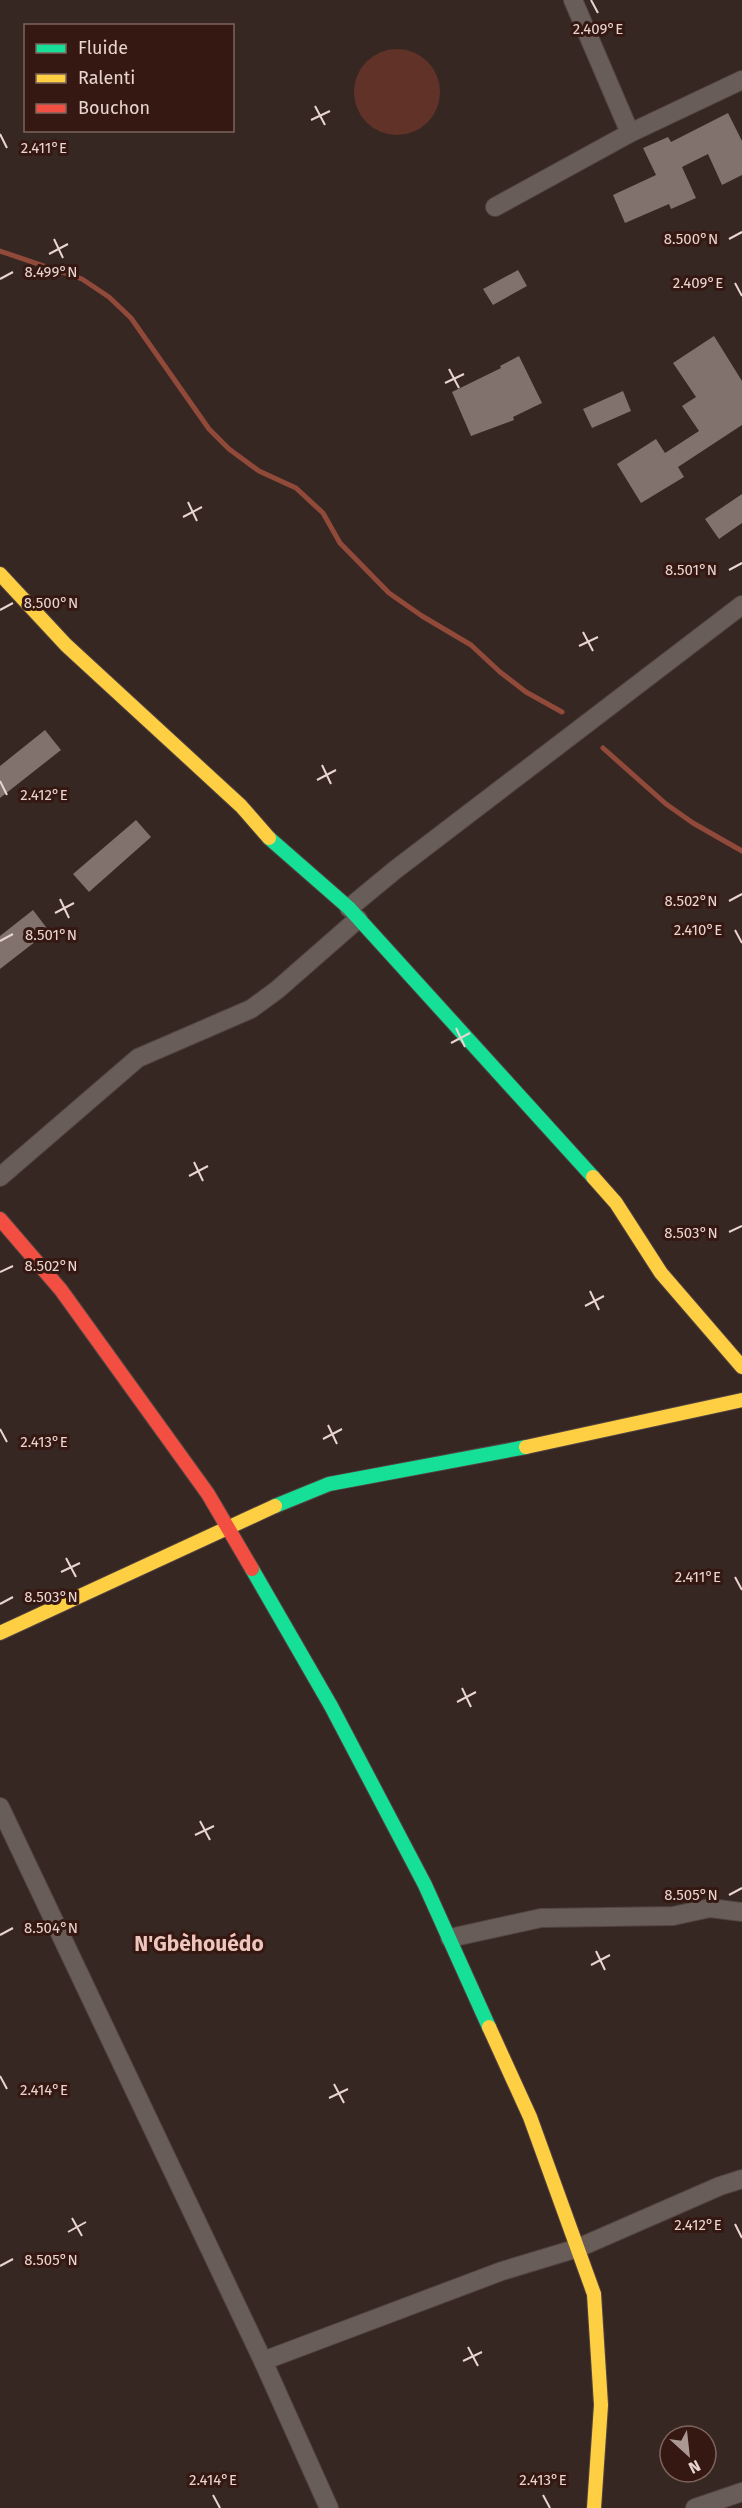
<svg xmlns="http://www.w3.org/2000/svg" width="742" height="2508" font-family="'Fira Sans',sans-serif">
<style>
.green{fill:#613328}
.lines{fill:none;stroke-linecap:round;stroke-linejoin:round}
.stream{stroke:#914a3a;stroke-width:5}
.building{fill:#81726e}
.street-casing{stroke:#524440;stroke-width:20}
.fast-casing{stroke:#524440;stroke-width:16}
.slow-casing{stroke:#524440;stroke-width:16}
.jam-casing{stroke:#524440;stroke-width:16}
.street{stroke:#695d59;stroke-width:18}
.fast{stroke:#16e098;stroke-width:14}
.slow{stroke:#ffcf43;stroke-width:14}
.jam{stroke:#f24e42;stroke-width:14}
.ticks{fill:none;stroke:#e9d5d0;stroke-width:2}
.labels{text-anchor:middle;stroke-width:6;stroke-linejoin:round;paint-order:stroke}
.quarter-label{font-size:21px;font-weight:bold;fill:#efc6bd;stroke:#351811}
.ticks-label{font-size:15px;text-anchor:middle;fill:#e9d5d0;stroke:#351811;stroke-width:6;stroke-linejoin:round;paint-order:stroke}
</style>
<rect width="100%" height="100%" fill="#372723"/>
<!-- green -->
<circle class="green" cx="397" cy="92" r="43"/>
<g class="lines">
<!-- stream -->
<g class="stream">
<polyline points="0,251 82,279 109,297 131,318 209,429 229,449 259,471 296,488 323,513 340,543 389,593 422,616 471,645 500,672 526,692 562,712"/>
<polyline points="603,748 666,804 693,823 742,851"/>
</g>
</g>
<!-- building -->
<g class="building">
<polygon points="728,113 742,141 742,175 722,185 708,154 682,167 696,198 671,209 669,204 625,223 613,195 656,175 643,148 668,137 671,142"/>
<polygon points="518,270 527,286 493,305 483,289"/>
<polygon points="714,336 742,381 742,425 678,467 684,477 641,503 617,464 656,439 665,453 699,431 682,406 696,397 673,363"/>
<polygon points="519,356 542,403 513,417 514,420 471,436 452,392 501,368 500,366"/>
<polygon points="623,391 631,411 592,428 583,409"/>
<polygon points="742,494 742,523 719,539 705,519"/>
<polygon points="45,730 61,750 0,798 0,766"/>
<polygon points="136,820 151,837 89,892 73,874"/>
<polygon points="33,910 49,931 0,969 0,936"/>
</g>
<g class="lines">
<!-- street casing -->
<g class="street-casing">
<g id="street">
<polyline points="573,0 630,133"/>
<polyline points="495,207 630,133 742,80"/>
<polyline points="349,908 395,870 742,605"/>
<polyline points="0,1177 138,1058 251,1009 277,990 358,919"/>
<polyline points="0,1807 263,2361 329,2508"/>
<polyline points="450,1938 541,1918 673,1916 710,1908 742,1912"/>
<polyline points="263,2361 502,2271 578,2248 720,2186 742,2179"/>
<polyline points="695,2508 742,2492"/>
</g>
</g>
<!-- fast casing -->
<g class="fast-casing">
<g id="fast">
<polyline points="269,838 349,908 593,1177"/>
<polyline points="275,1506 329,1484 526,1447"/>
<polyline points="252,1569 331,1706 425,1885 489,2027"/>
</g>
</g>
<!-- slow casing -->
<g class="slow-casing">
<g id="slow">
<polyline points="0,574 66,645 241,806 269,838"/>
<polyline points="593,1177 616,1203 661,1273 742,1367"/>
<polyline points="526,1447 742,1400"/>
<polyline points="0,1633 275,1506"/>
<polyline points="489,2027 530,2117 594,2294 601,2405 594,2508"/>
</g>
</g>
<!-- jam casing -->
<g class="jam-casing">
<polyline id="jam" points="0,1219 61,1290 208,1494 252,1569"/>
</g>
<!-- street -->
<use href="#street" class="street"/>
<!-- fast -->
<use href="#fast" class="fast"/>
<!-- slow -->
<use href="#slow" class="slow"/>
<!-- jam -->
<use href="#jam" class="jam"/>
</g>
<!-- ticks -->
<path class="ticks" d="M591,0L598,13M315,106L325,125M311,120L330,111M0,134L7,148M54,239L63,258M729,239L742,232M49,254L68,244M0,279L13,272M735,283L742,296M449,369L459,388M445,383L464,374M188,502L197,521M183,517L202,507M729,570L742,563M0,610L13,603M583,632L593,651M579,646L598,637M322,765L331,784M317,780L336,770M0,781L7,795M60,899L69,918M729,901L742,894M55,913L74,903M735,930L742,943M0,941L13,934M456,1028L465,1047M451,1043L470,1033M194,1162L203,1181M189,1176L208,1166M729,1232L742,1226M0,1272L13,1266M590,1291L599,1310M585,1306L604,1296M328,1425L337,1444M0,1429L7,1442M323,1439L342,1429M66,1558L76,1577M61,1572L80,1563M735,1577L742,1590M0,1604L13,1597M462,1688L471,1707M457,1702L476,1692M200,1821L210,1840M195,1835L214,1826M729,1895L742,1888M0,1935L13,1928M596,1951L605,1970M591,1965L610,1955M0,2076L7,2089M334,2084L344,2103M329,2098L348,2089M72,2218L82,2236M735,2224L742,2238M68,2232L86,2222M0,2266L13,2259M468,2347L478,2366M463,2361L482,2352M213,2495L220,2508M543,2495L550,2508"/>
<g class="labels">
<!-- quarter labels -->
<g class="quarter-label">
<text x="199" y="1951">N'Gbèhouédo</text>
</g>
</g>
<g class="ticks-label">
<text x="598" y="34">2.409°E</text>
<text x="44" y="153">2.411°E</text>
<text x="691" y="244">8.500°N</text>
<text x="51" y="277">8.499°N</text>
<text x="698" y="288">2.409°E</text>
<text x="691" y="575">8.501°N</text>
<text x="51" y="608">8.500°N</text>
<text x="44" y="800">2.412°E</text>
<text x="691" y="906">8.502°N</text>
<text x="698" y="935">2.410°E</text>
<text x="51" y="940">8.501°N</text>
<text x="691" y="1238">8.503°N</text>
<text x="51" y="1271">8.502°N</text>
<text x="44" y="1447">2.413°E</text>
<text x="698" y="1582">2.411°E</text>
<text x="51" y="1602">8.503°N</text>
<text x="691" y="1900">8.505°N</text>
<text x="51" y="1933">8.504°N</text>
<text x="44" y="2095">2.414°E</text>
<text x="698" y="2230">2.412°E</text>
<text x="51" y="2265">8.505°N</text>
<text x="213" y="2485">2.414°E</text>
<text x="543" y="2485">2.413°E</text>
</g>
<!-- legend -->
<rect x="24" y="24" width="210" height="108" fill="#351811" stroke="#7d645d" stroke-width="1.5"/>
<rect x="36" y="44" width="30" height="9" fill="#16e098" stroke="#7d645d" stroke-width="1.5"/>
<text x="78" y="54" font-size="18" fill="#e9d5d0">Fluide</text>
<rect x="36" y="74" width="30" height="9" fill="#ffcf43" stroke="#7d645d" stroke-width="1.5"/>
<text x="78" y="84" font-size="18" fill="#e9d5d0">Ralenti</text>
<rect x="36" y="104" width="30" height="9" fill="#f24e42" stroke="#7d645d" stroke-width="1.5"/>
<text x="78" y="114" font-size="18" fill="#e9d5d0">Bouchon</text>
<!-- north arrow -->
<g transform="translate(688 2454) rotate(153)"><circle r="28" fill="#351811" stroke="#7d645d" stroke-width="1.5"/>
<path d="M0-4.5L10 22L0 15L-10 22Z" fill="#ab9893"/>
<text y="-9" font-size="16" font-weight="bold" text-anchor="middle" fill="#e9d5d0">N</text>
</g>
</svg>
